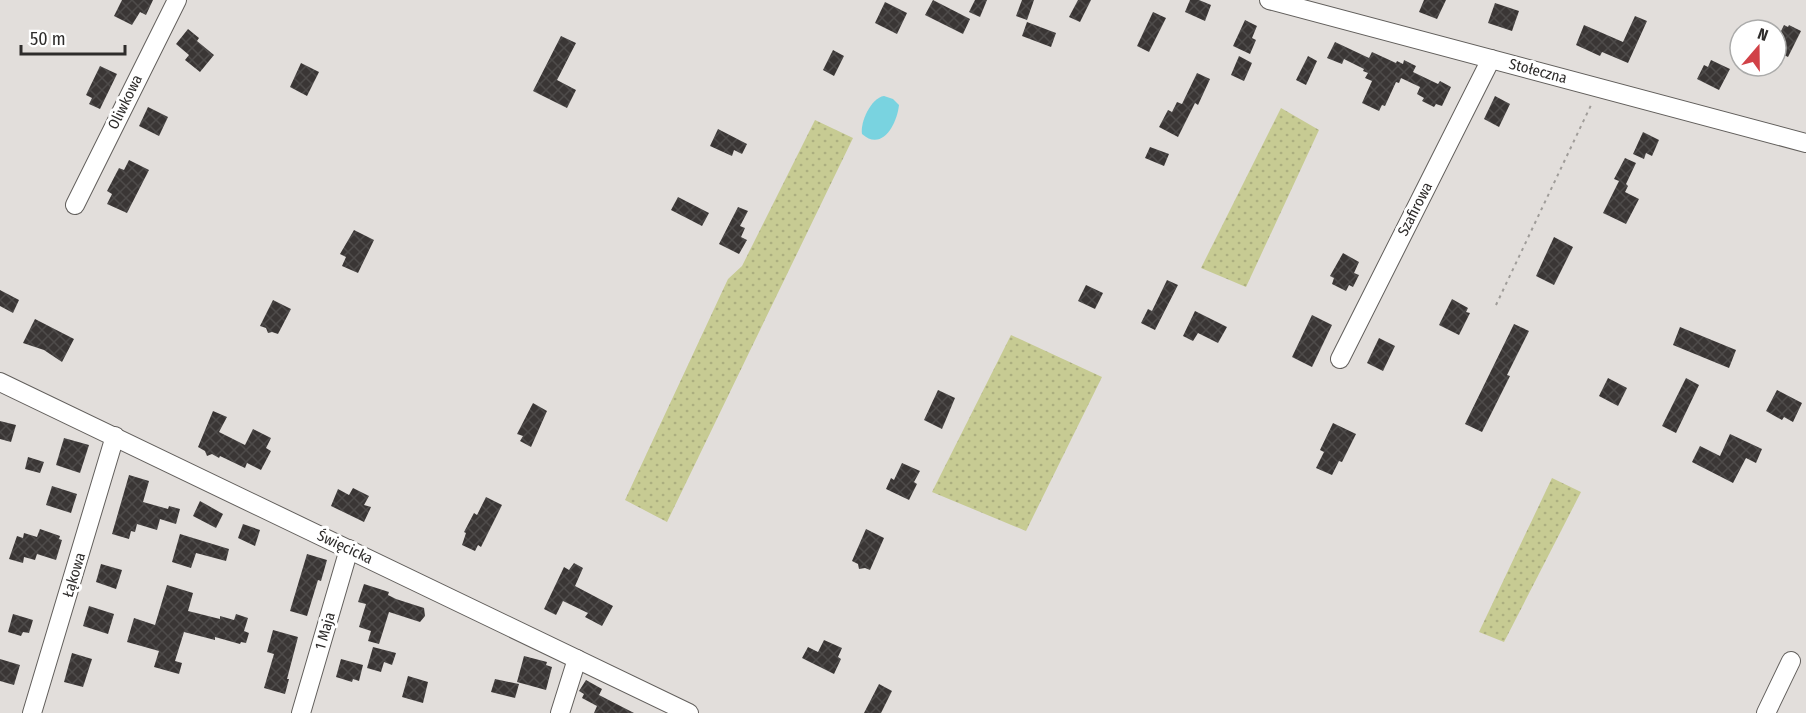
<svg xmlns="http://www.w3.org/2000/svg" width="1806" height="713" font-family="'Fira Sans Condensed',sans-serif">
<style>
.grass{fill:url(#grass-dots)}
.water{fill:#79d3e0}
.building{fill:url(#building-cross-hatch)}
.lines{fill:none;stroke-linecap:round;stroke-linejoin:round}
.minor-casing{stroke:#625f5c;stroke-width:20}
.path{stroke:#9f9c99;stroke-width:2;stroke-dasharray:3 4.5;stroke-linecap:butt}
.minor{stroke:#fff;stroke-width:18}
.labels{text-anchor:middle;stroke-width:6;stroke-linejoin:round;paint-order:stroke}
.street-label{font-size:15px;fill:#2e2c2b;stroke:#fff}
</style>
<defs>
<pattern id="grass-dots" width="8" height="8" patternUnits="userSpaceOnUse" patternTransform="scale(1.5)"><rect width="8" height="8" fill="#c7cb93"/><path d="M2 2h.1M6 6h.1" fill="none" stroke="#abae7f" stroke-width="1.8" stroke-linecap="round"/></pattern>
<pattern id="building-cross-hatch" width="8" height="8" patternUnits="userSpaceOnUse" patternTransform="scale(1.5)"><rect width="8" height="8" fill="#3a3635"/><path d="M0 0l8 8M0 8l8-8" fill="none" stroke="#4e4b4a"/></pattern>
</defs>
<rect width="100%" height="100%" fill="#e2dedb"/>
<!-- grass -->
<g class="grass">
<polygon points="1281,108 1319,130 1246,287 1201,268"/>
<polygon points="815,120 853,138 667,522 625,500 728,279 742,266"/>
<polygon points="1011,335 1102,377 1026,531 932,492"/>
<polygon points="1552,478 1581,492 1504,642 1479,632"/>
</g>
<!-- water -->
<path class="water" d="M884,96L893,99L899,105C897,124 882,152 862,134C860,122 871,98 884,96Z"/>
<!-- building -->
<g class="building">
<polygon points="122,0 153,0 146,15 140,12 132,25 114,16"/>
<polygon points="933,0 970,19 963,34 925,15"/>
<polygon points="975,0 987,0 980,17 969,12"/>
<polygon points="1022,0 1034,0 1027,20 1016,16"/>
<polygon points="1078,0 1091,0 1080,22 1069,17"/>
<polygon points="1190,0 1199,0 1211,5 1205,21 1185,12"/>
<polygon points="1424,0 1446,0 1437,19 1419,12"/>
<polygon points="885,2 907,13 897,34 875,23"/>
<polygon points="1495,3 1519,11 1512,31 1488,23"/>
<polygon points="1153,12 1166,18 1149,52 1137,46"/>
<polygon points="1635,16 1647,21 1628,63 1602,52 1600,56 1576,45 1584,25 1623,42"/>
<polygon points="1245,20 1257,26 1252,38 1256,40 1250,54 1233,46"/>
<polygon points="1027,22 1056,33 1051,47 1022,36"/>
<polygon points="1784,25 1788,27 1789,25 1801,31 1788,57 1776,51 1776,41"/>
<polygon points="188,29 199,38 197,41 214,55 200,72 185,60 189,55 176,44"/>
<polygon points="561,36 576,43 557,80 576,90 567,108 533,91"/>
<polygon points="1335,42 1369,58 1372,52 1396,63 1397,61 1403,64 1404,60 1416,66 1413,72 1438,84 1440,81 1451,87 1442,106 1436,104 1434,107 1422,101 1424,98 1417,94 1420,87 1401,78 1399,83 1396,82 1385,106 1382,105 1379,111 1362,103 1372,81 1365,78 1368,73 1363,71 1364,69 1344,59 1342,64 1327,58"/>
<polygon points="833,50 844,56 834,76 823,70"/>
<polygon points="1239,56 1252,63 1244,81 1231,75"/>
<polygon points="1308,56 1317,61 1306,85 1296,80"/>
<polygon points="1711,60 1730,69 1719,90 1697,79 1704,65 1708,67"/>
<polygon points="301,63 319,72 307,96 290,87"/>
<polygon points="100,66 117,74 100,109 89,104 92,98 86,95"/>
<polygon points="1197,73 1210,79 1198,105 1195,103 1178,137 1159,127 1168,110 1172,112 1177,102 1182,104"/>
<polygon points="1495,96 1510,104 1499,127 1484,119"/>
<polygon points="148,107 168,117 159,136 139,126"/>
<polygon points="718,129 747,144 742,154 734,150 732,156 710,146"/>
<polygon points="1643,132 1659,140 1652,156 1646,153 1644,159 1633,154"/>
<polygon points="1150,147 1169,154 1164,166 1145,158"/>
<polygon points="1625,158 1636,163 1626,184 1628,186 1625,192 1639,199 1626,224 1603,213 1619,181 1614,179"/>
<polygon points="129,160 149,170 127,213 107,204 112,194 107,191 119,168 124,170"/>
<polygon points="678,197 709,213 702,226 671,210"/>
<polygon points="738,207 748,211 740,226 745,228 741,237 747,240 739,254 719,244"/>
<polygon points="354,230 374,240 358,273 342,266 346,257 340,254"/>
<polygon points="1554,237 1573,247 1554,285 1536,276"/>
<polygon points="1343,253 1359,262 1354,273 1359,275 1353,287 1349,285 1346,291 1332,284 1334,278 1330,276"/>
<polygon points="1167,280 1178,285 1155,330 1141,323 1148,309 1152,311"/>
<polygon points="1086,285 1103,293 1095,309 1078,301"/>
<polygon points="0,290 19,300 13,313 0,306"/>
<polygon points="1452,299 1468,308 1466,312 1470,313 1459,335 1439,325"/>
<polygon points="273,300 291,309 278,334 272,332 268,333 266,328 260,326"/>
<polygon points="1195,311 1227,327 1218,343 1198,333 1193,341 1183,336"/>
<polygon points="1312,315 1332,325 1312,367 1292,357"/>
<polygon points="35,319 74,339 62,362 44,350 23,343"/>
<polygon points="1514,324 1529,331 1507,375 1510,376 1482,432 1465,424"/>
<polygon points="1680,327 1736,350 1729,368 1673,345"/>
<polygon points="1379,338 1395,346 1383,371 1367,363"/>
<polygon points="1608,378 1627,388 1618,406 1599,396"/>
<polygon points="1686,378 1699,385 1676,433 1662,426"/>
<polygon points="938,390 955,398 942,429 924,420"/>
<polygon points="1777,390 1802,403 1793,422 1784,417 1782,420 1766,411"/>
<polygon points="533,403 547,411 531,447 520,441 523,436 517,434"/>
<polygon points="213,411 227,417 219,432 245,445 253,429 271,438 266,448 271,451 261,470 247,463 245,468 220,456 219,458 212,454 207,456 205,451 198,447"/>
<polygon points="0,421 16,425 11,442 0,439"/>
<polygon points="1333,423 1356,434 1342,462 1339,461 1332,475 1316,468 1324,452 1320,450"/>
<polygon points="1730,434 1762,449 1756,463 1746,458 1733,483 1692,462 1700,446 1720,456"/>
<polygon points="64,438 89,445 80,473 56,465"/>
<polygon points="28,457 44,462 40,473 25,469"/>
<polygon points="902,463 920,471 914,482 917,484 909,500 886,489 891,478 894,480"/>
<polygon points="129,475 149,481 143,502 168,509 169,506 180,509 176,524 160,519 157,530 137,524 135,532 131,531 129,539 112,534"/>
<polygon points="52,486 77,494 71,513 46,505"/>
<polygon points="353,488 369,496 364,505 371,507 364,522 331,506 338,489 349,495"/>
<polygon points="486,497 502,505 481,547 478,545 475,551 462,545 466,533 464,532 474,513 477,515"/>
<polygon points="200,501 223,514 216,528 193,516"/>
<polygon points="243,524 260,530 255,546 238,538"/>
<polygon points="40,529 60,536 59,539 62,540 56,560 37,554 35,560 24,557 23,563 9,559 17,536 23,538 24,533 37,537"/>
<polygon points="866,529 884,538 870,570 865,568 859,569 858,564 852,561"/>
<polygon points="180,534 229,549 226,561 196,553 191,568 172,562"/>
<polygon points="307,554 327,560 321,581 318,580 307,616 290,611"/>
<polygon points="574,563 583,568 575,586 613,606 602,626 585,617 588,613 563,601 556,615 544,609 564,567 569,570"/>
<polygon points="101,564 122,570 116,589 96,582"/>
<polygon points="364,584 389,592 388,595 396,599 424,608 425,616 420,622 389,612 379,644 368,641 371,631 359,627 366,604 358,602"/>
<polygon points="167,585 193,593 188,611 220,619 220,616 234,620 236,614 248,618 244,631 249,633 246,643 241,642 240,644 215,637 215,640 184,632 175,661 182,663 179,674 154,667 159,651 127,642 134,618 155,625"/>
<polygon points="89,606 114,614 108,634 83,626"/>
<polygon points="13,614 33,620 29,633 23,632 21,636 8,632"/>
<polygon points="273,630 298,637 287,679 289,679 285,694 264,688 274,654 267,652"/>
<polygon points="824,640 842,648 838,657 841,659 834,674 802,658 808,647 818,652"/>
<polygon points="373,647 396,653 392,665 384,662 381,672 367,668"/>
<polygon points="72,653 92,659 83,687 64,682"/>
<polygon points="524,656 547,662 546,665 552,667 546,690 517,682"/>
<polygon points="0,659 20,665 14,685 0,681"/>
<polygon points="341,659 363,665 359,681 353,679 352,682 336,677"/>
<polygon points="408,676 428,682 423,703 402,697"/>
<polygon points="495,679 519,684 515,698 491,692"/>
<polygon points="586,680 602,689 599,695 634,713 594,713 597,706 582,698 584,694 579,691"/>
<polygon points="879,684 892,691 881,713 864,713"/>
</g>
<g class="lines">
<!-- minor casing -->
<g class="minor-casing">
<g id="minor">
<polyline points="1269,0 1806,143"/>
<polyline points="75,205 177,0"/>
<polyline points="1340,359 1491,59"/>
<polyline points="0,382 689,713"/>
<polyline points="32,713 115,436"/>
<polyline points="301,713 349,549"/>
<polyline points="560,713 577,659"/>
<polyline points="1766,713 1791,661"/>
</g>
</g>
<!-- path -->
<polyline class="path" points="1496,305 1592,103"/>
<!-- minor -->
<use href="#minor" class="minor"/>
</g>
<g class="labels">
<!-- street labels -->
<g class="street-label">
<text transform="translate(1538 71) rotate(15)" y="5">Stołeczna</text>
<text transform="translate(125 102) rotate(-64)" y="5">Oliwkowa</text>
<text transform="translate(1415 209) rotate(-63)" y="5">Szafirowa</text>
<text transform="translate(345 547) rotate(25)" y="5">Święcicka</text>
<text transform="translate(74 575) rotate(-73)" y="5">Łąkowa</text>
<text transform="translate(325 631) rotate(-74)" y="5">1 Maja</text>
</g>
</g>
<!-- north arrow -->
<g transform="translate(1758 48) rotate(20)"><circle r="28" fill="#ffffff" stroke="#ababaa" stroke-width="1.5"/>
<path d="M0-4.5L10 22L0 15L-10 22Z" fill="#d14147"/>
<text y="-9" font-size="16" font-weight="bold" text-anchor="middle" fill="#2e2c2b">N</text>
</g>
<!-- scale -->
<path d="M21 45v9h104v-9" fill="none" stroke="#2e2c2b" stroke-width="3"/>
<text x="30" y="45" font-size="18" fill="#2e2c2b" stroke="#ffffff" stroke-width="4.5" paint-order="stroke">50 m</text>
</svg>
